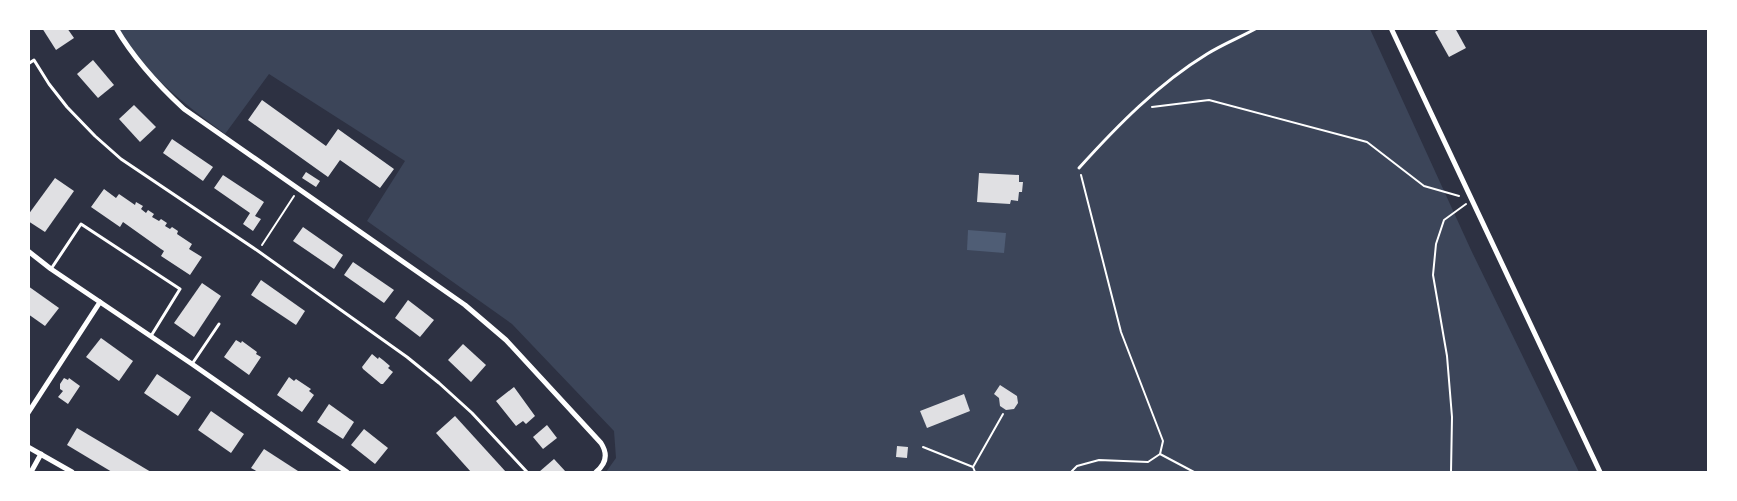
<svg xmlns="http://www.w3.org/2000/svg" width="1737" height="501" font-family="'Noto Sans',sans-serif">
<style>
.green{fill:#3c4559}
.water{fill:#4f5d75}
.building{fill:#e0e0e3}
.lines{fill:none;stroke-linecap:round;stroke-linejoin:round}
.path{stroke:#fff;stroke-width:2}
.service{stroke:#fff;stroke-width:3}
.minor{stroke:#fff;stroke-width:5}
</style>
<rect width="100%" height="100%" fill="#2d3142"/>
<!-- green -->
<path class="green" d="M118,29H1370L1471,250L1579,472H606L616,458L614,431L512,324L367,221L405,161L269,74L225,134C185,104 143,73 118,29Z"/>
<!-- water -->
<polygon class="water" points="968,230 1006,233 1004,253 967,250"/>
<!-- building -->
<g class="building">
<polygon points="42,28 67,28 74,38 56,50"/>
<polygon points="1442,28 1455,28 1466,48 1449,57 1435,32"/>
<polygon points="93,60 114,85 98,98 77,74"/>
<polygon points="262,100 326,146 338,129 394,169 380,188 340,160 328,177 248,120"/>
<polygon points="134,105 156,127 140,142 119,119"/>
<polygon points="172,139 213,167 203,181 163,153"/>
<polygon points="306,172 320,181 316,187 302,178"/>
<polygon points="979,173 1019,175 1019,182 1023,182 1022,192 1019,192 1018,201 1011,200 1010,204 977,202"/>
<polygon points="223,175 264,202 255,216 261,219 253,231 243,224 250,213 214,188"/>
<polygon points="55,178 74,191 45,232 28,221 28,215"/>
<polygon points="104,189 116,198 119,194 135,205 136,202 143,206 141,209 146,213 148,210 154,214 152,217 159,221 161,219 167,223 165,226 170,229 172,227 178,231 177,234 192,244 189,249 202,257 190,275 161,256 164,251 161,249 123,222 120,227 91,207"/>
<polygon points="303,227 343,255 334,269 293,241"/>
<polygon points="353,262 394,290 384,303 344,275"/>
<polygon points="261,280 305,311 296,325 251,295"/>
<polygon points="202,283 221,296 194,337 174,323"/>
<polygon points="28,286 59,308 45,326 28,314"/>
<polygon points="408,300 434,320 420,337 395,318"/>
<polygon points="101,338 133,361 119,381 86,357"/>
<polygon points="236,340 241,343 242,341 257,352 256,354 261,357 249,375 224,357"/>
<polygon points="463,344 486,365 471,382 448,360"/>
<polygon points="372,354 378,359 379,357 383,360 390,366 388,368 393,372 383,384 381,384 363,369 362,367"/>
<polygon points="157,374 191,397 178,416 144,393"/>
<polygon points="289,377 294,381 296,379 311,389 309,391 314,395 302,412 277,395"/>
<polygon points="64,378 68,380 69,378 80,386 68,404 58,397 63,391 60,389 60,384"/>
<polygon points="1000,385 1017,396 1018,403 1014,409 1006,410 1000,406 999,398 994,394"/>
<polygon points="514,387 535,416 526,424 523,421 516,426 496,401"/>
<polygon points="964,394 970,411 927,428 920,411"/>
<polygon points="329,404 354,422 343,439 317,422"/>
<polygon points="211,411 244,434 231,453 198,430"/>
<polygon points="455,416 506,472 471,472 436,433"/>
<polygon points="547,425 557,438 543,449 533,437"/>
<polygon points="77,428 151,472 112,472 67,445"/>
<polygon points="364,429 388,448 375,464 351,445"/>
<polygon points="897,446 908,447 907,458 896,457"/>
<polygon points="264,449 298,471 297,472 258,472 251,468"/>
<polygon points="554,459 566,472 539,472"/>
</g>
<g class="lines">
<!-- path -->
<g class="path">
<polyline points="1152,107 1209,100 1367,142 1424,186 1459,196"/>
<polyline points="262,245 294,196"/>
<polyline points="923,447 973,467"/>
<polyline points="1160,454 1194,472"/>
<polyline points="975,472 973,467 1003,414"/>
<polyline points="1071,472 1077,466 1099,460 1148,462 1160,454 1163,441 1121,332 1081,175"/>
<polyline points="1451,472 1452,417 1447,356 1433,275 1436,244 1444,220 1466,204"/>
</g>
<!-- service -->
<g class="service">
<polyline points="28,64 34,60 49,84 67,107 95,136 121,159 258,251 407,357 439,383 472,413 527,472"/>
<path d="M1079,168C1117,126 1158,84 1207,54C1223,44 1241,37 1257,28"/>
<polyline points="51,269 81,224 180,289 151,336"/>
<polyline points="192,364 219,324"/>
</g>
<!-- minor -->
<g class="minor">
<path d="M116,28C134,59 158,85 184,109L465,305L506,340L601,443C608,454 606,464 596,472"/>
<polyline points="1391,28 1600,472"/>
<polyline points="28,251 51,269 192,364 347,472"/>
<polyline points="28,413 100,302"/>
<polyline points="28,447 72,472"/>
<polyline points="31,472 41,454"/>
</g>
</g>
<!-- border -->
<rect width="1737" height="501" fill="none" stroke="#ffffff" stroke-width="60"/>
</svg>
